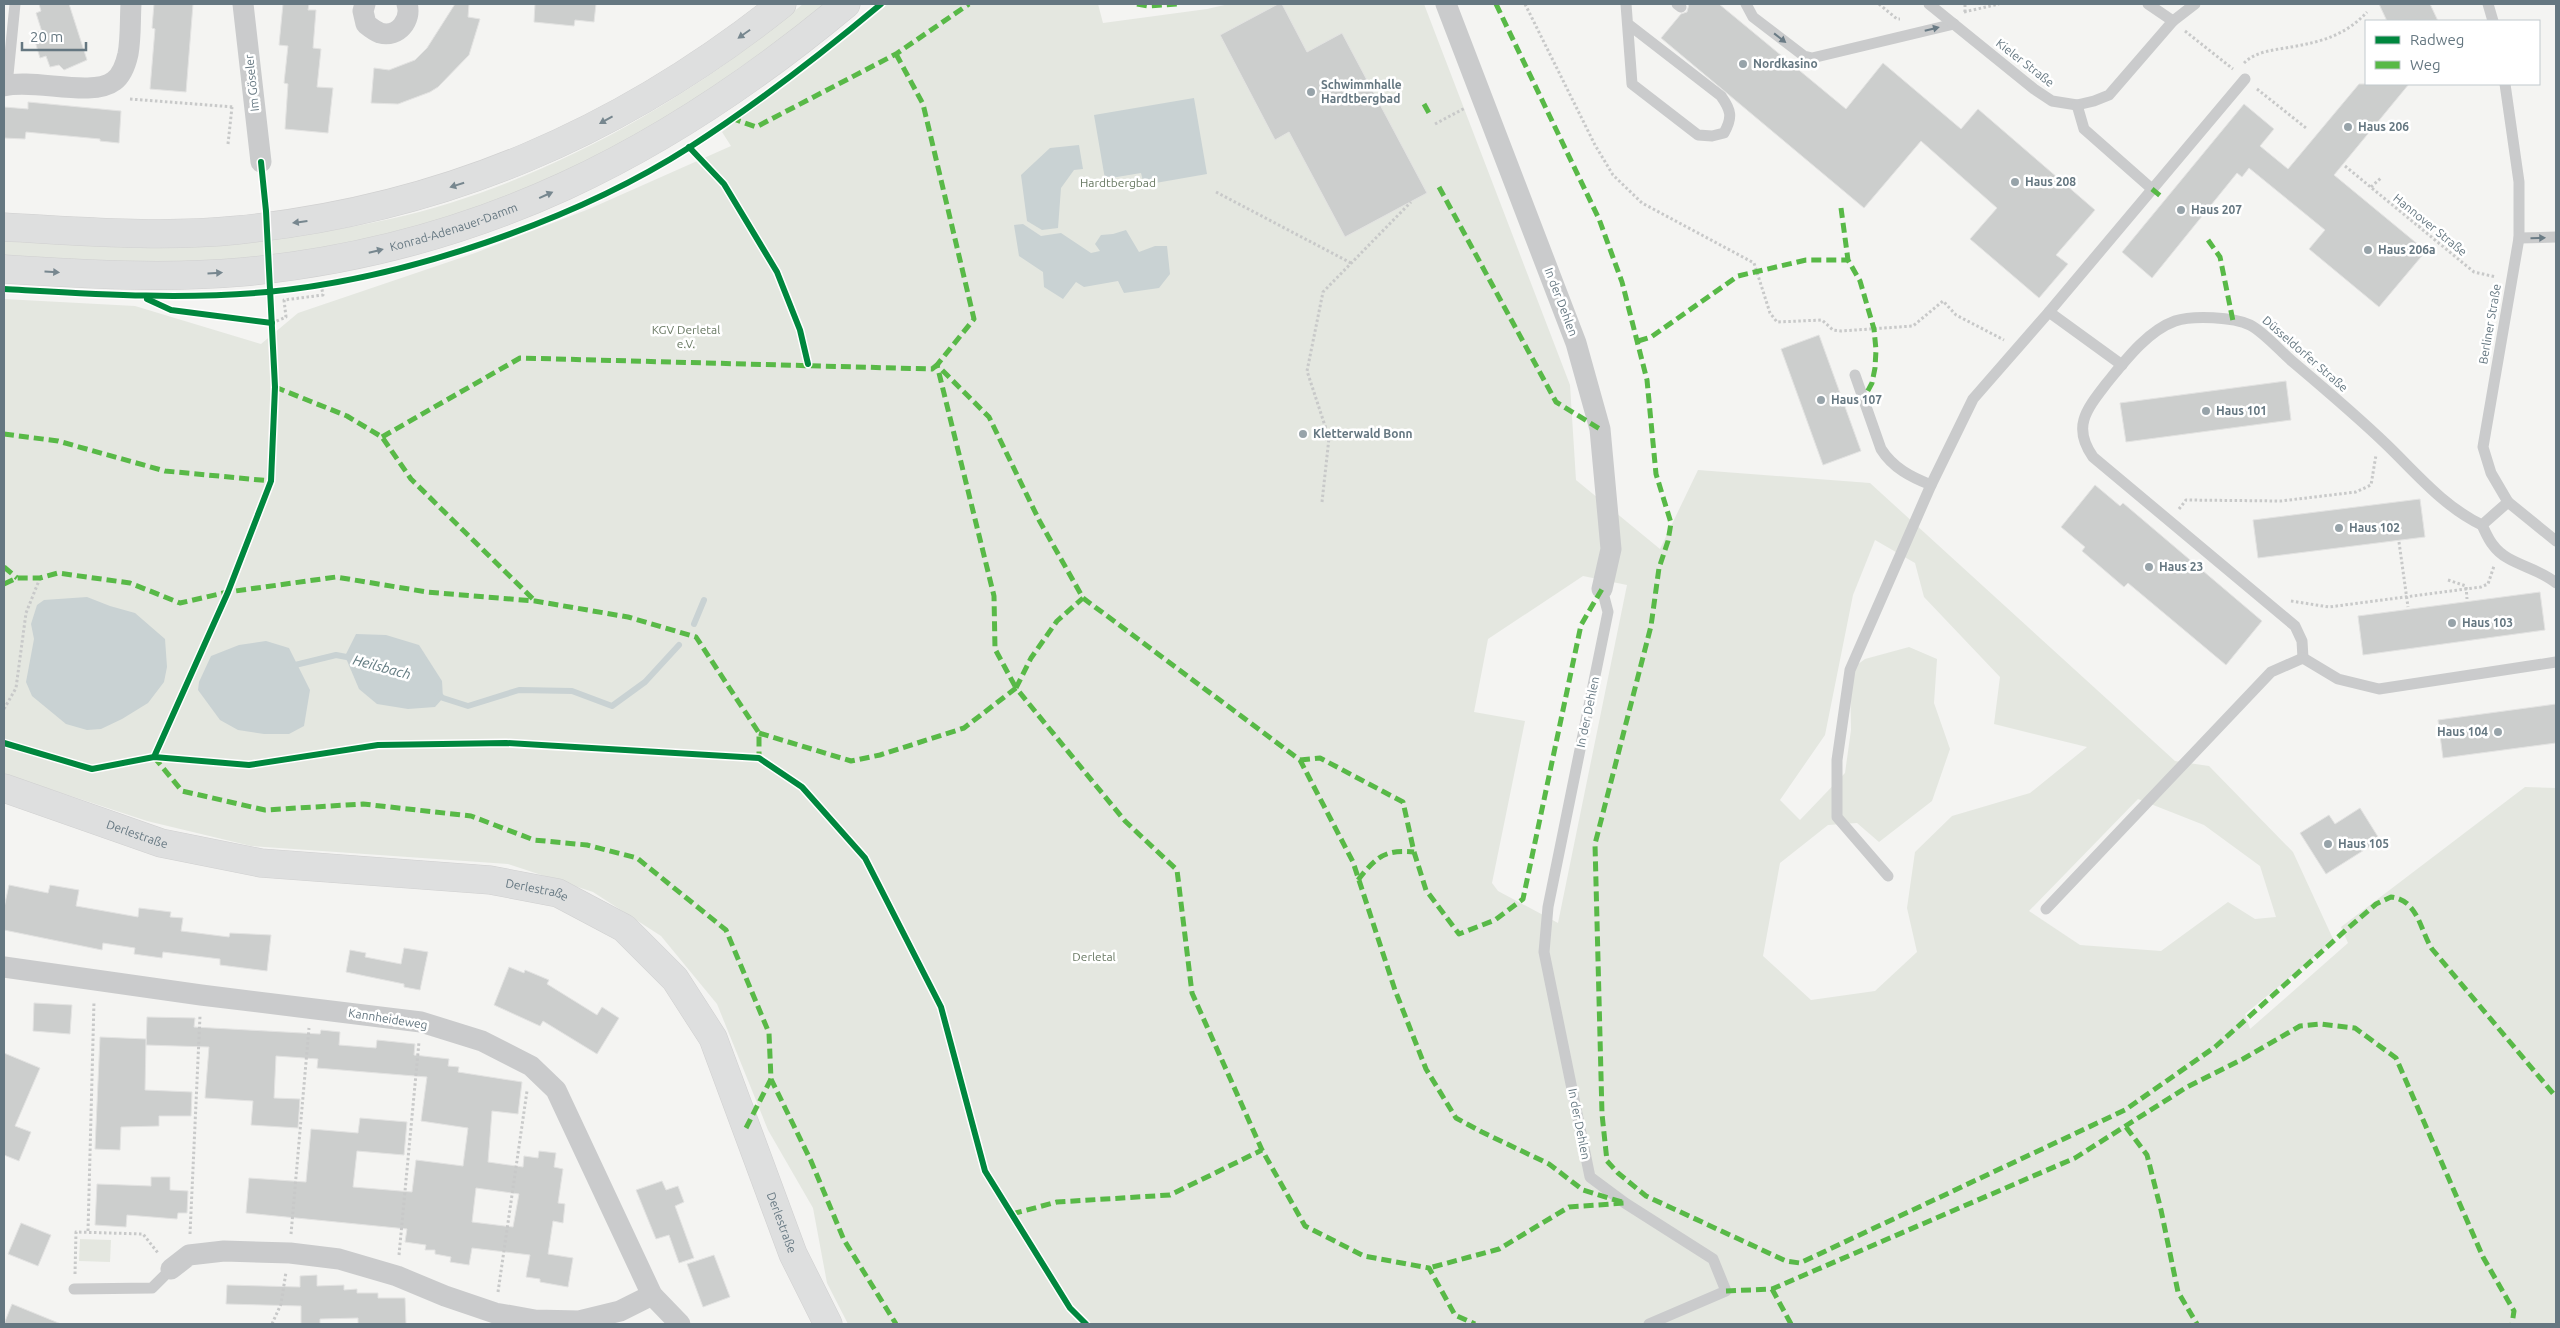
<svg xmlns="http://www.w3.org/2000/svg" width="2560" height="1328" font-family="Ubuntu,sans-serif">
<style>
.green{fill:#e4e7e0;fill-rule:evenodd}
.water{fill:#c9d2d3}
.lines{fill:none;stroke-linecap:round;stroke-linejoin:round}
.stream{stroke:#c9d2d3;stroke-width:6}
.building{fill:#cccecd;stroke:#e3e3e2;fill-rule:evenodd}
.secondary-casing{stroke:#d0d0d0;stroke-width:29}
.path{stroke:#c8c9c9;stroke-width:3;stroke-dasharray:2.5 2.5;stroke-linecap:butt}
.lane{stroke:#cacbcc;stroke-width:11}
.street{stroke:#cacbcc;stroke-width:21}
.secondary{stroke:#dedfdf;stroke-width:28}
.quiet{stroke:#58b947;stroke-width:5;stroke-dasharray:10 5;stroke-linecap:butt}
.cycleway-casing{stroke:#fff;stroke-width:9}
.cycleway{stroke:#00873e;stroke-width:6}
.oneway{fill:#6a7b85}
.oneway2{fill:#77878f}
.poi-dot{fill:#97a3a9;stroke:#fff;stroke-width:2}
.labels{text-anchor:middle;stroke-width:5;stroke-linejoin:round;paint-order:stroke}
.street-label{font-size:12px;fill:#657781;stroke:#fff}
.poi-label{font-size:12px;font-weight:bold;fill:#657781;stroke:#fff;text-anchor:start}
.park-label{font-size:12px;fill:#697963;stroke:#fff}
.water-label{font-size:14px;font-style:italic;fill:#60797f;stroke:#fff}
</style>
<rect width="100%" height="100%" fill="#f4f4f2"/>
<!-- green -->
<g class="green">
<path d="M803,4H830L654,128L512,197L368,241L276,256L198,262H124L4,256V240C47,241 90,242 133,243C154,244 176,246 198,245C262,241 327,233 390,219C539,186 688,101 803,4Z"/>
<path d="M888,4H1098L1103,23L1207,9L1229,4H1424L1570,385L1576,480L1660,549L1698,470L1870,483L2175,761L2209,766L2293,852L2334,941L2245,1014L2250,1029L2348,943L2341,927L2525,787L2556,788V1324H848L827,1283L813,1208L768,1130L717,1004L661,936L593,892L508,864L251,846L147,821L4,774V299L135,306L261,344L298,313L475,253L589,209L731,146L722,132ZM1875,540L1915,563L1924,597L2000,677L1994,724L2087,747L2030,793L1952,816L1915,852L1907,908L1917,952L1875,991L1811,1000L1763,956L1780,863L1828,825L1857,823L1879,842L1932,801L1950,749L1934,703L1937,659L1909,647L1865,659L1850,670L1851,730L1845,773L1800,820L1780,800L1825,735L1853,595ZM1583,576L1627,585L1558,923L1498,891L1492,883L1525,721L1474,712L1488,639ZM2138,799L2204,825L2260,866L2276,917L2255,919L2228,902L2161,951L2080,945L2029,911Z"/>
<polygon points="80,1239 111,1240 110,1262 79,1261"/>
</g>
<!-- water -->
<g class="water">
<polygon points="1194,98 1207,174 1144,185 1141,173 1105,179 1094,115"/>
<polygon points="1079,145 1083,169 1074,170 1061,188 1058,228 1042,230 1027,221 1021,175 1050,148"/>
<polygon points="1023,224 1041,236 1061,233 1091,253 1100,251 1095,244 1101,235 1113,234 1126,230 1139,252 1155,246 1167,246 1170,274 1159,288 1124,293 1118,281 1084,287 1076,282 1063,299 1044,287 1043,272 1019,256 1014,225"/>
<polygon points="87,597 110,606 135,613 165,639 167,667 164,682 148,703 122,719 101,729 87,730 66,724 32,696 26,682 34,639 31,624 37,605 44,600"/>
<polygon points="356,634 386,635 419,645 442,681 443,698 435,707 408,709 377,704 359,689 345,656"/>
<polygon points="266,641 289,648 310,690 304,726 289,734 264,734 238,730 220,720 198,690 199,682 211,656 239,645"/>
</g>
<g class="lines">
<!-- stream -->
<g class="stream">
<polyline points="694,624 704,600"/>
<polyline points="291,666 336,655 352,658"/>
<polyline points="438,694 443,698 468,706 519,690 572,691 612,706 645,682 679,645"/>
</g>
</g>
<!-- building -->
<g class="building">
<polygon points="39,4 69,4 87,60 64,70 59,65 50,67 46,56 40,58 32,31 42,32 36,13 41,11"/>
<polygon points="154,4 193,4 186,92 150,89 155,29 152,28"/>
<polygon points="283,4 309,4 308,10 316,10 313,48 321,49 317,87 333,88 328,133 285,129 288,84 284,83 288,46 279,45"/>
<polygon points="455,4 469,4 468,17 480,19 469,55 438,87 430,92 398,104 371,103 374,68 389,70 415,60 427,48"/>
<polygon points="535,4 596,4 594,22 575,20 574,26 534,22"/>
<polygon points="1278,4 1282,4 1307,52 1342,33 1427,193 1345,237 1289,132 1275,140 1220,35"/>
<polygon points="1689,4 1719,4 1846,109 1883,63 1961,129 1978,109 2095,210 2056,255 2068,264 2039,298 1970,239 1997,208 1921,141 1864,208 1661,38 1681,14 1687,12"/>
<polygon points="2379,4 2430,4 2438,21 2387,21"/>
<polygon points="2359,84 2409,84 2334,175 2426,251 2379,307 2309,249 2325,230 2249,168 2242,177 2237,173 2152,278 2122,252 2244,104 2274,129 2260,146 2288,169"/>
<polygon points="28,102 121,111 119,143 100,141 100,139 26,132 25,139 4,138 4,107 28,109"/>
<polygon points="1819,335 1861,451 1823,465 1781,349"/>
<polygon points="2286,381 2291,420 2126,442 2120,403"/>
<polygon points="2095,485 2120,506 2123,503 2262,621 2226,665 2128,583 2124,587 2082,551 2085,547 2061,527"/>
<polygon points="2420,499 2425,537 2258,558 2253,520"/>
<polygon points="2540,592 2545,630 2363,655 2358,616"/>
<polygon points="2556,704 2556,743 2443,758 2438,720"/>
<polygon points="2360,808 2380,840 2326,874 2300,833 2329,815 2335,824"/>
<polygon points="9,885 48,893 50,885 79,890 76,906 138,917 139,908 171,912 170,917 183,918 181,931 229,937 230,933 271,935 267,971 220,965 220,959 163,952 162,958 134,954 135,948 103,943 102,950 4,930 4,908"/>
<polygon points="404,948 428,952 420,990 404,987 404,984 346,972 350,950 366,953 365,957 401,964"/>
<polygon points="509,967 524,973 525,970 549,980 547,984 597,1015 602,1007 619,1018 597,1054 543,1021 540,1026 494,1005"/>
<polygon points="34,1003 72,1005 70,1034 33,1031"/>
<path d="M147,1017L195,1018L194,1027L320,1034L321,1030L340,1032L339,1045L376,1048L377,1040L415,1044L414,1055L449,1059L448,1066L459,1067L458,1072L522,1082L518,1114L492,1111L488,1162L523,1167L524,1156L538,1158L539,1151L556,1153L554,1167L563,1169L558,1203L565,1204L563,1223L553,1221L548,1254L573,1258L568,1287L540,1282V1279L526,1277L530,1255L472,1248L469,1265L450,1262L451,1257L435,1254V1250H425L426,1245L405,1242L407,1229L246,1213L249,1178L306,1182L311,1129L358,1133L360,1118L407,1122L404,1155L357,1151L353,1187L412,1192L416,1160L463,1166L468,1128L421,1121L427,1077L317,1068L318,1059L276,1056L274,1098L300,1099L298,1128L251,1125L253,1101L205,1098L209,1047L146,1045ZM476,1188L519,1194L513,1227L472,1222Z"/>
<polygon points="100,1037 146,1039 145,1090 192,1092 191,1116 159,1116 159,1126 121,1127 120,1150 95,1149"/>
<polygon points="4,1053 40,1068 15,1126 31,1132 19,1161 4,1155"/>
<polygon points="151,1177 170,1177 170,1190 188,1191 187,1213 178,1213 177,1219 127,1215 126,1227 95,1225 97,1184 151,1186"/>
<polygon points="662,1181 666,1190 678,1186 684,1202 675,1206 694,1258 679,1263 669,1235 656,1239 636,1190"/>
<polygon points="21,1223 51,1235 38,1266 8,1254"/>
<polygon points="714,1255 730,1297 703,1307 687,1264"/>
<polygon points="317,1275 317,1286 344,1285 344,1290 357,1289 357,1293 378,1293 378,1298 405,1298 406,1324 358,1324 358,1318 320,1319 320,1324 301,1324 301,1306 226,1304 227,1285 300,1287 300,1276"/>
<polygon points="12,1304 61,1324 4,1324"/>
</g>
<g class="lines">
<!-- secondary casing -->
<g class="secondary-casing">
<g id="secondary">
<path d="M4,227C82,231 160,238 238,230C444,209 620,133 782,4"/>
<path id="s1" d="M4,269C83,274 163,279 242,272C478,250 666,154 846,4"/>
<path id="s2" d="M4,788L161,843L261,863L490,880L558,893L624,928L675,979L713,1038L793,1254L828,1324"/>
</g>
</g>
<!-- path -->
<g class="path">
<polyline points="1525,4 1595,145 1613,175 1642,203 1754,263 1770,313 1777,322 1822,320 1833,330 1841,331 1913,326 1943,301 1956,315 2004,340"/>
<polyline points="1879,4 1897,19 1900,19"/>
<polyline points="1964,12 1999,4"/>
<polyline points="1965,12 1965,4"/>
<polyline points="2185,31 2233,69"/>
<path d="M2244,63C2256,51 2275,50 2291,47C2321,42 2346,35 2367,12"/>
<polyline points="2257,89 2306,128"/>
<polyline points="130,99 234,107"/>
<polyline points="1435,124 1465,108"/>
<polyline points="228,144 232,107"/>
<polyline points="2345,166 2474,272 2496,277"/>
<polyline points="2371,187 2382,177"/>
<polyline points="1216,192 1351,263"/>
<polyline points="2419,227 2428,217"/>
<polyline points="272,323 286,317 284,300 323,295 321,284"/>
<polyline points="1322,502 1329,438 1307,371 1323,292 1411,202"/>
<polyline points="2179,509 2186,500 2281,501 2356,492 2371,485 2376,455"/>
<polyline points="2399,542 2408,607"/>
<polyline points="2448,580 2466,586 2467,599"/>
<polyline points="2291,601 2329,607 2481,587 2488,584 2494,566"/>
<polyline points="4,709 16,688 26,613 40,578"/>
<polyline points="88,1231 94,1001"/>
<polyline points="190,1234 200,1016"/>
<polyline points="291,1234 309,1028"/>
<polyline points="399,1255 419,1042"/>
<polyline points="75,1274 76,1232 143,1234 158,1253"/>
<polyline points="498,1292 527,1091"/>
<polyline points="272,1324 281,1304 286,1272"/>
</g>
<!-- lane -->
<g class="lane">
<path d="M1626,4L1632,84L1698,135L1712,136L1724,133C1733,117 1731,110 1721,96L1628,24"/>
<polyline points="1677,4 1681,7"/>
<polyline points="1746,4 1753,17 1804,56 1812,58 1954,24"/>
<polyline points="1929,4 2034,89 2052,101 2077,105 2094,101 2109,95 2173,21 2195,4"/>
<polyline points="2148,4 2173,21"/>
<polyline points="2488,4 2493,21"/>
<polyline points="2505,84 2519,182 2519,238 2483,447 2491,473 2508,502 2556,541"/>
<polyline points="7,85 15,4"/>
<polyline points="2077,105 2084,129 2152,189"/>
<polyline points="2519,238 2556,237"/>
<polyline points="2049,312 2245,79"/>
<path d="M1855,375L1881,449C1893,468 1911,477 1931,485"/>
<path d="M2482,525C2485,531 2488,539 2493,545C2507,565 2538,567 2556,583"/>
<polyline points="1602,589 1608,612 1548,907 1544,952 1590,1177 1625,1203 1713,1259 1726,1291 1649,1324"/>
<path d="M2303,658L2302,641L2295,626L2093,457C2072,427 2086,410 2106,384C2124,362 2147,331 2175,321C2193,315 2234,317 2250,325C2264,332 2281,352 2293,362C2325,389 2357,416 2387,445C2416,473 2444,507 2482,525L2508,502"/>
<polyline points="2303,658 2338,679 2379,689 2556,662"/>
<polyline points="1888,876 1837,817 1837,760 1850,670 1931,485 1973,399 2049,312 2122,365"/>
<polyline points="2046,909 2271,672 2303,658"/>
<polyline points="74,1289 152,1288 171,1269"/>
</g>
<!-- street -->
<g class="street">
<polyline points="243,4 261,162"/>
<path d="M365,4L363,11L366,24C371,28 375,31 380,33C398,38 412,20 407,4"/>
<polyline points="1446,4 1576,343 1600,429 1611,549 1602,589"/>
<path d="M4,86C33,78 92,98 114,81C122,75 126,63 128,54C131,38 130,20 131,4"/>
<polyline points="4,967 201,995 421,1022 482,1041 531,1066 556,1090 652,1295 680,1324"/>
<polyline points="171,1269 189,1255 224,1251 290,1253 339,1259 397,1276 445,1296 495,1313 535,1320 579,1321 620,1311 652,1295"/>
</g>
<!-- secondary -->
<use href="#secondary" class="secondary"/>
<!-- quiet -->
<g class="quiet">
<polyline points="1137,4 1148,6 1178,4"/>
<path d="M1496,4L1599,219L1622,282L1647,380L1656,474L1671,523L1668,541L1659,568L1651,626L1595,844L1602,1114L1607,1161L1618,1173L1646,1196L1786,1261L1800,1263L2125,1110L2215,1047L2347,929L2376,904L2391,897C2418,900 2420,930 2432,949L2556,1097"/>
<polyline points="896,54 923,104 974,319 937,365 994,596 995,649 1016,688"/>
<polyline points="1424,104 1429,113"/>
<polyline points="731,118 756,127 896,54 969,4"/>
<polyline points="1439,187 1556,402 1600,429"/>
<polyline points="2152,189 2163,198"/>
<polyline points="1841,208 1848,260 1860,281 1874,329 1876,350 1875,368 1872,383 1864,398"/>
<polyline points="2208,240 2220,257 2233,321"/>
<polyline points="1638,341 1651,337 1738,276 1806,260 1848,260"/>
<polyline points="275,387 347,416 382,437 411,479 535,601"/>
<polyline points="4,434 58,441 165,471 271,481"/>
<polyline points="382,437 520,358 932,369 937,365 989,417 1039,520 1083,598 1300,760 1353,862 1395,990 1426,1069 1456,1118 1482,1132 1549,1164 1583,1190 1625,1203 1569,1207 1499,1249 1429,1268"/>
<polyline points="4,567 17,578"/>
<polyline points="4,584 17,578 40,578 58,573 130,583 180,603 228,592 336,577 427,592 535,601 628,617 696,637 759,733 759,758"/>
<polyline points="1016,688 1031,658 1057,621 1083,598"/>
<polyline points="759,733 851,761 880,755 964,728 1016,688 1125,821 1177,870 1192,993 1262,1150 1305,1226 1364,1256 1429,1268 1455,1315 1475,1324"/>
<polyline points="154,757 182,791 265,810 363,804 471,816 534,840 587,845 637,858 726,930 769,1033 771,1079 811,1161 844,1240 896,1324"/>
<polyline points="1300,760 1320,758 1403,802 1414,852 1426,890 1459,934 1495,920 1523,899 1581,625 1602,589"/>
<path d="M1358,880C1376,857 1385,849 1414,852"/>
<polyline points="2126,1127 2147,1155 2161,1210 2178,1292 2197,1324"/>
<polyline points="746,1128 771,1079"/>
<polyline points="1012,1214 1057,1202 1170,1195 1262,1150"/>
<polyline points="1772,1289 1791,1324"/>
<polyline points="1726,1291 1772,1289 2075,1158 2187,1087 2243,1059 2300,1026 2320,1024 2355,1028 2396,1058 2483,1257 2514,1311 2512,1324"/>
</g>
<!-- cycleway casing -->
<g class="cycleway-casing">
<g id="cycleway">
<polyline points="689,147 724,184 777,272 800,330 808,364"/>
<path d="M4,289C93,294 178,300 267,292C404,279 574,221 690,147C757,104 820,55 881,4"/>
<polyline points="147,299 171,310 272,323"/>
<polyline points="4,743 92,769 154,757 249,765 378,745 506,743 759,758 802,787 865,858 941,1007 985,1171 1070,1308 1086,1324"/>
<polyline points="154,757 228,592 271,481 275,387 266,211 261,162"/>
</g>
</g>
<!-- cycleway -->
<use href="#cycleway" class="cycleway"/>
</g>
<!-- one-way arrows -->
<defs><path id="oneway-solid" d="M-6-.8H1V-3.2L6.5 0L1 3.2V.8H-6Z" transform="scale(1.25)"/></defs>
<g class="oneway">
<use href="#oneway-solid" transform="translate(1932 29) rotate(-14)"/>
<use href="#oneway-solid" transform="translate(1780 38) rotate(38)"/>
<use href="#oneway-solid" transform="translate(2538 238) rotate(-1)"/>
</g>
<g class="oneway2">
<use href="#oneway-solid" transform="translate(744 34) rotate(145)"/>
<use href="#oneway-solid" transform="translate(606 120) rotate(151)"/>
<use href="#oneway-solid" transform="translate(457 185) rotate(162)"/>
<use href="#oneway-solid" transform="translate(546 195) rotate(-24)"/>
<use href="#oneway-solid" transform="translate(300 222) rotate(173)"/>
<use href="#oneway-solid" transform="translate(376 251) rotate(-14)"/>
<use href="#oneway-solid" transform="translate(52 272) rotate(3)"/>
<use href="#oneway-solid" transform="translate(215 273) rotate(-3)"/>
</g>
<!-- markers -->
<g class="poi-dot">
<circle cx="1743" cy="64" r="5"/>
<circle cx="1311" cy="92" r="5"/>
<circle cx="2348" cy="127" r="5"/>
<circle cx="2015" cy="182" r="5"/>
<circle cx="2181" cy="210" r="5"/>
<circle cx="2368" cy="250" r="5"/>
<circle cx="1821" cy="400" r="5"/>
<circle cx="2206" cy="411" r="5"/>
<circle cx="1303" cy="434" r="5"/>
<circle cx="2339" cy="528" r="5"/>
<circle cx="2149" cy="567" r="5"/>
<circle cx="2452" cy="623" r="5"/>
<circle cx="2498" cy="732" r="5"/>
<circle cx="2328" cy="844" r="5"/>
</g>
<g class="labels">
<!-- street labels -->
<g class="street-label">
<text transform="translate(2025 63) rotate(38)" y="4">Kieler Straße</text>
<text transform="translate(252 83) rotate(-96)" y="4">Im Göseler</text>
<text transform="translate(2430 225) rotate(39)" y="4">Hannover Straße</text>
<text dy="4" stroke="none"><textPath href="#s1" startOffset="455">Konrad-Adenauer-Damm</textPath></text>
<text transform="translate(1561 302) rotate(69)" y="4">In der Dehlen</text>
<text transform="translate(2490 324) rotate(-80)" y="4">Berliner Straße</text>
<text transform="translate(2305 354) rotate(41)" y="4">Düsseldorfer Straße</text>
<text transform="translate(1588 712) rotate(-78)" y="4">In der Dehlen</text>
<text dy="4" stroke="none"><textPath href="#s2" startOffset="141">Derlestraße</textPath></text>
<text dy="4" stroke="none"><textPath href="#s2" startOffset="546">Derlestraße</textPath></text>
<text transform="translate(388 1019) rotate(9)" y="4">Kannheideweg</text>
<text transform="translate(1579 1124) rotate(79)" y="4">In der Dehlen</text>
<text dy="4" stroke="none"><textPath href="#s2" startOffset="981">Derlestraße</textPath></text>
</g>
<!-- poi labels -->
<g class="poi-label">
<text x="1753" y="68">Nordkasino</text>
<text x="1321" y="89">Schwimmhalle<tspan x="1321" dy="14">Hardtbergbad</tspan></text>
<text x="2358" y="131">Haus 206</text>
<text x="2025" y="186">Haus 208</text>
<text x="2191" y="214">Haus 207</text>
<text x="2378" y="254">Haus 206a</text>
<text x="1831" y="404">Haus 107</text>
<text x="2216" y="415">Haus 101</text>
<text x="1313" y="438">Kletterwald Bonn</text>
<text x="2349" y="532">Haus 102</text>
<text x="2159" y="571">Haus 23</text>
<text x="2462" y="627">Haus 103</text>
<text x="2488" y="736" text-anchor="end">Haus 104</text>
<text x="2338" y="848">Haus 105</text>
</g>
<!-- park labels -->
<g class="park-label">
<text x="1118" y="187">Hardtbergbad</text>
<text x="686" y="334">KGV Derletal<tspan x="686" dy="14">e.V.</tspan></text>
<text x="1094" y="961">Derletal</text>
</g>
<!-- water labels -->
<g class="water-label">
<text transform="translate(382 667) rotate(15)" y="5">Heilsbach</text>
</g>
</g>
<!-- border -->
<rect width="2560" height="1328" fill="none" stroke="#657781" stroke-width="10"/>
<!-- legend -->
<rect x="2365" y="20" width="175" height="65" fill="#ffffff" stroke="#c1c9cd"/>
<rect x="2375" y="36" width="25" height="8" fill="#00873e" stroke="#c1c9cd"/>
<text x="2410" y="45" font-size="15" fill="#657781">Radweg</text>
<rect x="2375" y="61" width="25" height="8" fill="#58b947" stroke="#c1c9cd"/>
<text x="2410" y="70" font-size="15" fill="#657781">Weg</text>
<!-- scale -->
<path d="M22 42v8h64v-8" fill="none" stroke="#657781" stroke-width="2.5"/>
<text x="30" y="42" font-size="15" fill="#657781" stroke="#ffffff" stroke-width="4" paint-order="stroke">20 m</text>
</svg>
